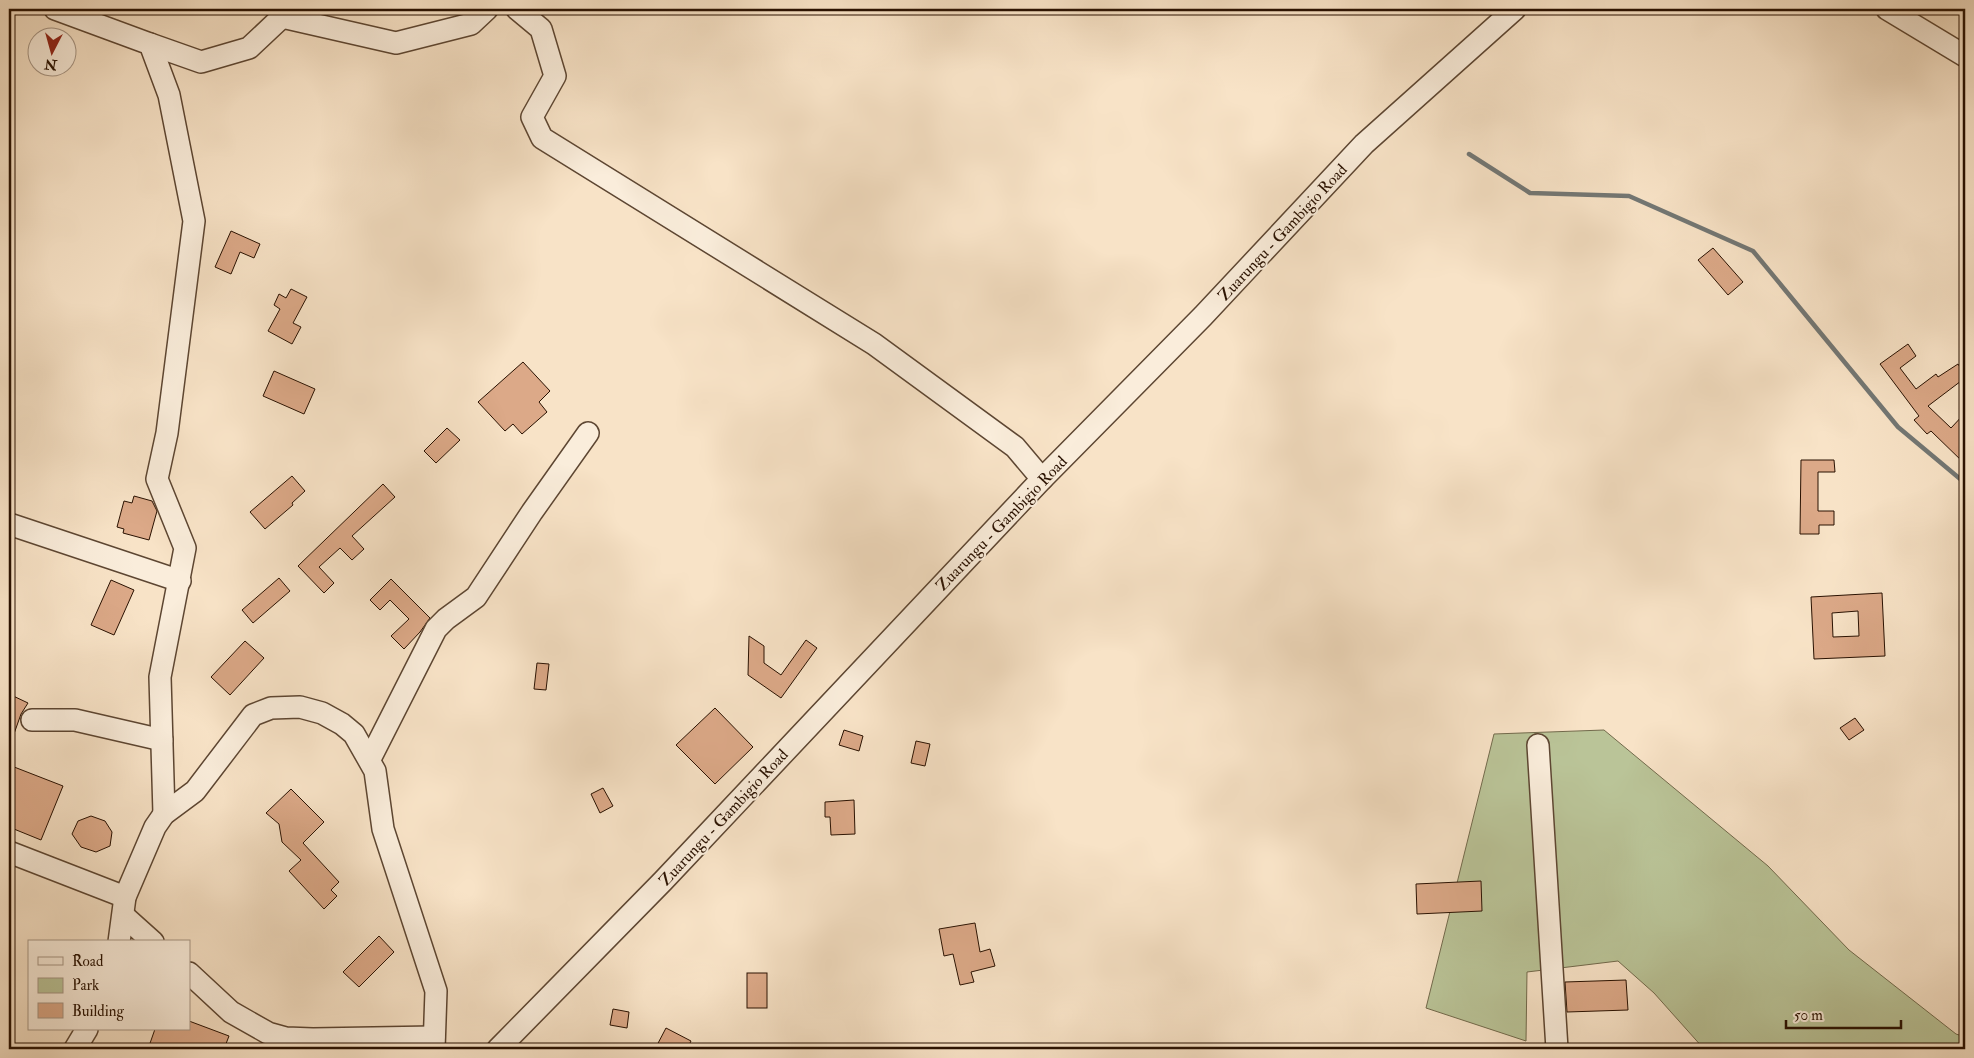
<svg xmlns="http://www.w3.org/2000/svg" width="1974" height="1058" font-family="'IM FELL Double Pica',serif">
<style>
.green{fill:#bac498;stroke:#726a4c}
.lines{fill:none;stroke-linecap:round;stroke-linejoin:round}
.stream{stroke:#737774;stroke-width:4.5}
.building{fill:#dca988;stroke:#291101;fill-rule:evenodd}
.minor-casing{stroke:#5d4632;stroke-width:24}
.minor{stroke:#faeddb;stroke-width:21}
.labels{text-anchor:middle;stroke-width:4;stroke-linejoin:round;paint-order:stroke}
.street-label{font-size:16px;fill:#291101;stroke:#faeddb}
</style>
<rect width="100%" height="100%" fill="#f8e3c7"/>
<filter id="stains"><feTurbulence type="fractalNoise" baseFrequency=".004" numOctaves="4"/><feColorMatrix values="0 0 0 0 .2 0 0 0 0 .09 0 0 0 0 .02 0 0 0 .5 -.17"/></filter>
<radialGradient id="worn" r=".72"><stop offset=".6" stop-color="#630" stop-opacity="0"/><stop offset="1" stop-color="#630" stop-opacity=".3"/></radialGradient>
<!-- green -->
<polygon class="green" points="1604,730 1768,866 1849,950 1956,1034 1965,1037 1965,1049 1704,1049 1654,993 1618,961 1527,972 1526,1041 1426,1008 1494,734"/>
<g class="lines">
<!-- stream -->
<polyline class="stream" points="1469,154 1530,193 1629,196 1753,251 1898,427 1965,483"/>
</g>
<!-- building -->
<g class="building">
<polygon points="231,231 260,244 254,258 240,252 231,274 215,267"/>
<polygon points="1713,248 1743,282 1728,295 1698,260"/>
<polygon points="291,289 307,297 293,323 301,327 292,344 268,331 280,309 274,305 279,294 286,298"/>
<polygon points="1908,344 1916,356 1900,368 1916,389 1936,374 1938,377 1958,364 1965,375 1965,378 1928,406 1951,428 1965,413 1965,464 1931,431 1927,434 1914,420 1919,416 1880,364"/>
<polygon points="523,362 550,391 539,402 547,412 522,434 513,424 505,431 478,402"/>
<polygon points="274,371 315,389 304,414 263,396"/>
<polygon points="447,428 460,440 436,463 424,451"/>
<polygon points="1801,460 1834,460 1835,472 1818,472 1818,511 1834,511 1834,525 1819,525 1819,534 1800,534"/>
<polygon points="292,476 305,491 292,503 293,505 265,529 250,512"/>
<polygon points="383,484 395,497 352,536 364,549 352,560 340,548 319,567 334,583 324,593 298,566"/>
<polygon points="134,496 152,501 157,511 149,540 123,533 124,529 117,527 124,501 132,503"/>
<polygon points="279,578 290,591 253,623 242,610"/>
<polygon points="391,579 430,618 420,632 404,649 391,636 409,619 390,600 380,610 370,600"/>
<polygon points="111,580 134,590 114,635 91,625"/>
<path d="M1882,593L1885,656L1814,659L1811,597ZM1858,611L1859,636L1833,637L1832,613Z"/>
<polygon points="749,636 764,646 764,663 781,675 806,640 817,648 781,698 748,675"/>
<polygon points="245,641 264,658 230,695 211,677"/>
<polygon points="537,663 549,664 546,690 534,689"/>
<polygon points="9,694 28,703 21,714 9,748"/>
<polygon points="715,708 753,747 715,784 676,745"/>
<polygon points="1855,718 1864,730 1849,740 1840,728"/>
<polygon points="844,730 863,736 859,751 839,745"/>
<polygon points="916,741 930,744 925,766 911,763"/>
<polygon points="9,765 63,786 41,840 9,827"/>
<polygon points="603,788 613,806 600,813 591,794"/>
<polygon points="291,789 324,822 303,843 339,882 331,890 337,896 324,909 289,871 301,860 282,842 279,824 266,813"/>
<polygon points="854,800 855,834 831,835 830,817 825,817 825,802"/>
<polygon points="91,816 105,821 112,832 110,846 96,852 81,847 72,834 78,821"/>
<polygon points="1481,881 1482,911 1417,914 1416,884"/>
<polygon points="975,923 980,952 990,949 995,966 971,972 974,982 960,985 953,954 944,956 939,929"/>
<polygon points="379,936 394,952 359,987 343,972"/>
<rect x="747" y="973" width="20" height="35"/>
<polygon points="1626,980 1628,1010 1567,1012 1565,982"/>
<polygon points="613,1009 629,1012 627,1028 610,1025"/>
<polygon points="189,1021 229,1036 224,1049 148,1049 155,1029 189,1029"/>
<polygon points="666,1028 691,1041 687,1049 655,1049"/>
</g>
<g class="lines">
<!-- minor casing -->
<g class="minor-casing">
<g id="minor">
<polyline points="55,9 150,44 169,95 194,221 167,433 157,479 185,548 160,677 164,814"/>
<polyline points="517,9 541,29 555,76 532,117 542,138 874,344 1015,447 1042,479"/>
<polyline points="1887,9 1965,56"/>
<polyline points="282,17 396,43 471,24 487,9"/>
<polyline points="150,44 201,62 249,48 282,17 281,9"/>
<polyline points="9,524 180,581"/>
<polyline points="32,720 75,720 162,740"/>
<polyline points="1538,745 1557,1049"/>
<polyline points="370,759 436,629 446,619 476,597 532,512 588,433"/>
<polyline points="9,852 125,897"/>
<polyline points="124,916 153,942"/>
<polyline points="119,942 125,897 155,827 164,814 195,791 253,715 271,708 300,707 322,713 342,724 354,734 375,771 383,829 436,991 434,1049"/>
<polyline points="189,973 231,1012 268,1033 286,1038 313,1039 434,1037"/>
<polyline points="75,1049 87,1029"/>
<polyline points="498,1049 663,881 1042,479 1203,316 1364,144 1515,9"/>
</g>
</g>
<!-- minor -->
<use href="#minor" class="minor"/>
</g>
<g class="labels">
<!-- street labels -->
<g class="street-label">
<text transform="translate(1282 232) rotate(-47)" y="6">Zuarungu - Gambigio Road</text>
<text transform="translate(1001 523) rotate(-46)" y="6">Zuarungu - Gambigio Road</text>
<text transform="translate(723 817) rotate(-47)" y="6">Zuarungu - Gambigio Road</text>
</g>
</g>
<!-- margin -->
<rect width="1974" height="1058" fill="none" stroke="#f8e3c7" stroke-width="30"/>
<rect x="10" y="10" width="1954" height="1038" fill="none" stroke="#291101" stroke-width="2.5"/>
<rect x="15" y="15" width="1944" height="1028" fill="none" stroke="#291101"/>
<!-- legend -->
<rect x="28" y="940" width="162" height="90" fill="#faeddb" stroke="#a69584"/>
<rect x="38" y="957" width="25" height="8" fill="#faeddb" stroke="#a69584"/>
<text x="72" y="966" font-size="15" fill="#291101">Road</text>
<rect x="38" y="978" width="25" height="15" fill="#bac498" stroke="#a69584"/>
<text x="72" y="990" font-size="15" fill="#291101">Park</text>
<rect x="38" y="1003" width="25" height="15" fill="#dca988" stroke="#a69584"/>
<text x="72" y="1016" font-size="15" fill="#291101">Building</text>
<!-- north arrow -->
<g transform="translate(52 52) rotate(186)"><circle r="24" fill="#faeddb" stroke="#a69584"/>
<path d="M0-4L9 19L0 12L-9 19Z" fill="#8f2418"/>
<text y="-8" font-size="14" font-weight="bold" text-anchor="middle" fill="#291101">N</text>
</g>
<!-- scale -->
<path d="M1786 1020v8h115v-8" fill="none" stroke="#291101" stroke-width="2.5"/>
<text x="1794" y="1020" font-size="15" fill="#291101" stroke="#faeddb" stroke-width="4" paint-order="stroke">50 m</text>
<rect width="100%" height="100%" filter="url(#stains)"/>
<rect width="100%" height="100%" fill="url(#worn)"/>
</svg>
